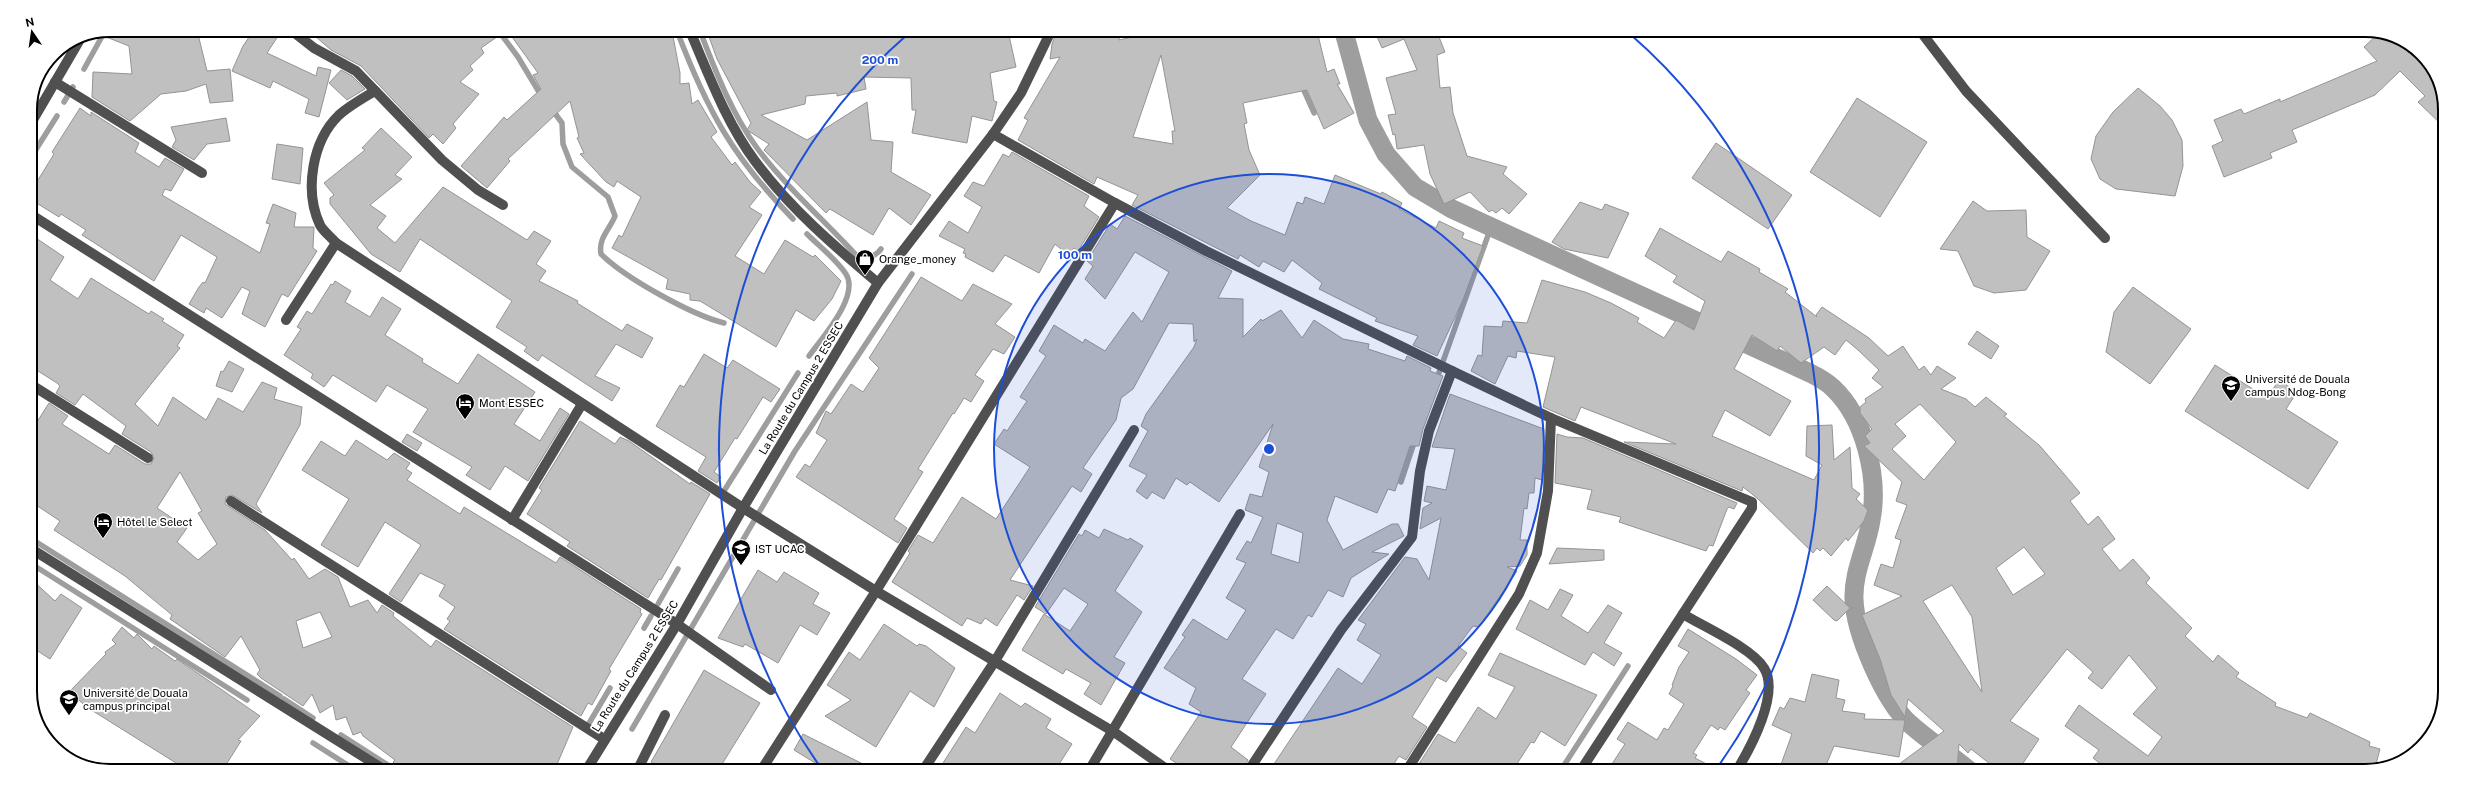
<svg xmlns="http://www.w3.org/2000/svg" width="2475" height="801" font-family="'Public Sans',sans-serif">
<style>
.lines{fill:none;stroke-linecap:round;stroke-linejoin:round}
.stream{stroke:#9e9e9e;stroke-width:5.5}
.canal{stroke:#9e9e9e;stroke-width:19}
.building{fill:#c0c0c0;stroke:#949494;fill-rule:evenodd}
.minor{stroke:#505050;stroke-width:10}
.ring{fill:none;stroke:#1d4ed8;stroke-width:2}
.labels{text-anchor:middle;stroke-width:3.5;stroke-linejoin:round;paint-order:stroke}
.poi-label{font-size:11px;fill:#000;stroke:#fff;text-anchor:start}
.street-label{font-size:11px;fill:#000;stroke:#fff}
.rim{fill:none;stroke:#000;stroke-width:2}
.centre{fill:#1d4ed8;stroke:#fff;stroke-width:2}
.ring-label{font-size:12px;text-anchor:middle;font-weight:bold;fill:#1d4ed8;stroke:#fff;stroke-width:3.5;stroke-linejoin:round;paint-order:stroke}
</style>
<rect width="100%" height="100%" fill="#fff"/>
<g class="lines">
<!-- stream -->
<g class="stream">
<polyline points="498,30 518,57 542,97"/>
<path d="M677,31C708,112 732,156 793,219"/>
<path d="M700,31C716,72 731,112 757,148C786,187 824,220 857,256C866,260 875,257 881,249"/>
<polyline points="84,69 105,31"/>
<polyline points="1301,84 1314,113"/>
<polyline points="64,102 73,87"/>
<path d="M551,108L562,123L563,144L572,167L608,197L615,216C610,229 598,238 601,254C625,278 692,315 724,323"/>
<polyline points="30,159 57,116"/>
<path d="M807,234C819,246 836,259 846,274C860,296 822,338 809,356"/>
<polyline points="1436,381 1491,227"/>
<polyline points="1401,482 1415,440"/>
<polyline points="724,491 798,373"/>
<polyline points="30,538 280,696"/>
<polyline points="30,563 247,700"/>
<polyline points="658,604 678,569"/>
<polyline points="644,628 651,616"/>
<polyline points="284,699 313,718"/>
<polyline points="588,725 610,688"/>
<polyline points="632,729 795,451 912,274"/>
<polyline points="341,735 394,769"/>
<polyline points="313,743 354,769"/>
<polyline points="1561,770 1628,666"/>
</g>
<!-- canal -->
<path class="canal" d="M1344,32L1368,120L1386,154L1415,187L1452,209L1810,373C1818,377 1827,382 1833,388C1865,418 1879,478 1871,520C1867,547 1853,571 1854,599C1855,634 1885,702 1910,724C1929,741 1951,755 1970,771"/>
</g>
<!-- building -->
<g class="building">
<polygon points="110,30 140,30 136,37 154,33 155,36 197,30 207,71 230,69 233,101 210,103 206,84 186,91 161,94 130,121 92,97 93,72 132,74 129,46 96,33"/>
<polygon points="254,30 282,30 267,53 316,76 318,67 331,70 319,117 305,113 309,99 273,81 270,88 232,71 243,46"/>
<polygon points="308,30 507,30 481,48 484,53 470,66 473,70 460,82 479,94 453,124 456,128 443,144 433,134 429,138 361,66 331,50"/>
<polygon points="507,30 672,31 680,73 680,84 689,83 692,104 698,100 717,132 711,137 732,165 735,162 750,182 761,192 749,207 762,215 735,256 764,274 785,240 813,257 815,255 841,281 832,299 814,321 796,310 776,347 700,301 690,300 690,294 666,289 668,279 612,248 619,235 622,237 641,197 617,181 614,187 606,182 580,154 584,153 577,138 579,137 570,101 508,159 510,161 487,188 461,166 504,117 507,120 541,89 533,75 538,73"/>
<polygon points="719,31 1008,31 1016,67 990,73 994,101 997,102 992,121 972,116 967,143 912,133 916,110 912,110 911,78 864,77 866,89 837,96 837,93 806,96 805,104 761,115 807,140 867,102 871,140 893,142 891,172 931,195 911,225 889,208 873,235 830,209 826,213 764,150 769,144 747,130 751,123 717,59 708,34"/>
<path d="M1057,31H1120L1119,40L1158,31H1228L1230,37L1265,34L1264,31H1317L1327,72L1334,69L1340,84H1337L1354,113L1324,129L1307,90L1243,103L1247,123L1244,124L1249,150L1260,175L1227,208L1251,221L1285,235L1297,202L1303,204L1305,197L1324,204L1335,175L1381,194L1382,192L1402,203L1399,209L1436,228L1439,221L1464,233L1462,238L1483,246L1463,300L1437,356L1413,345L1418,336L1375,321L1377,318L1319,289L1322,283L1292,260L1284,272L1263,261L1259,267L1240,255L1238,259L1132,205L1138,195L1097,177L1094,184L1018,140L1028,120L1024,118L1060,57L1050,59L1052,44ZM1161,55L1175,131H1172L1173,144L1133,137Z"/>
<polygon points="1375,32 1437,32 1445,52 1437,55 1440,88 1450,87 1453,113 1467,156 1507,167 1503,174 1527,194 1509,214 1502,208 1496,213 1492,210 1489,212 1470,192 1444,204 1430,174 1424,145 1397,149 1395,134 1393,135 1388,115 1396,114 1386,78 1417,70 1404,39 1382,48"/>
<polygon points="2379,33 2386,33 2428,61 2445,104 2445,128 2418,102 2425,96 2400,71 2375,95 2292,130 2297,142 2270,153 2272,158 2224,177 2212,146 2223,141 2214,120 2241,109 2244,114 2280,99 2280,102 2377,61 2364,47"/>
<polygon points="341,70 352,76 365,89 347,100 329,83"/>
<polygon points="2138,88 2160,106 2172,120 2182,140 2183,166 2175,196 2116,189 2100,179 2091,159 2096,136 2113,112"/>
<polygon points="1857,98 1927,142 1880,217 1810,172"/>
<polygon points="80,108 91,116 91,112 139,143 135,152 159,167 165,158 184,169 171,191 165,189 162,195 260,253 270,224 266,223 273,204 296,213 294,227 314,227 313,248 317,251 288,297 282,294 265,327 242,314 250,291 242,287 222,318 206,308 204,313 189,304 199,287 203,282 205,283 217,257 181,235 154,281 82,235 86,230 61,214 59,217 30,199 30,193 54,154 52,152"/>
<polygon points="226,118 230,141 207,144 194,160 172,147 176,140 171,127"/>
<polygon points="381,128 412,157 395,175 402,179 370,205 386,216 377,228 395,243 443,187 527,240 534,231 551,241 536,264 546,271 539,281 578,301 577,303 622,331 627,324 653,338 642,358 616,344 595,376 620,388 612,401 542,355 538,361 524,351 527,347 496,327 512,301 420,239 400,272 371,254 330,204 330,198 334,195 324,183 365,150 362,148"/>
<polygon points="1716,143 1792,195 1768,229 1692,178"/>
<polygon points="277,144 303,148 300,184 272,179"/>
<polygon points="1012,152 1089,196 1084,206 1099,217 1078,251 1074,248 1068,255 1055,244 1039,273 1005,255 993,272 965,257 966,254 963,253 965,249 939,236 949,221 968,233 982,207 964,196 973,182 984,186 1003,154 1009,157"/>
<polygon points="1973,201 1987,211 2026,210 2027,237 2050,251 2026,290 1994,293 1974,286 1958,251 1940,249"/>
<polygon points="1580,202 1602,210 1605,204 1629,213 1608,258 1564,249 1552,242"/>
<path d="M1125,216L1232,271L1218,298L1243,299V337L1261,319L1262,321L1281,310L1302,338L1314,320L1343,339L1369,344L1368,349L1405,361L1407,356L1431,368L1430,371L1443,376L1423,429L1419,446H1410L1395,491L1388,489L1377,513L1335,496L1327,520L1343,550L1392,524H1398L1404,536L1372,552L1389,554L1351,578L1343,597L1328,590L1312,617L1308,615L1293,639L1276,629L1242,679L1266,694L1231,747L1248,760L1243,770H1187L1170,759L1201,712L1189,704L1196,688L1164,668L1185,637L1182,635L1193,619L1227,640L1246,610L1226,598L1246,563L1236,559L1247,541L1251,543L1263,517L1245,510L1250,494L1262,497L1269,472L1259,467L1273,424L1219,502L1190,482L1187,485L1176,478L1164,499L1152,492L1147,499L1136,491L1147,475L1129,466L1148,431L1141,426L1146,414L1194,347L1197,339L1194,342L1193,324L1169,323L1133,389L1121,398L1116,420L1083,468L1092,474L1081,492L1072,486L1010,580L1033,586L1024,600L1017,595L997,626L985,618L981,624L967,618L962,626L892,582L910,553L908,551L918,535L933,543L962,497L996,519L1030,467L994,444L1004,429L1007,431L1027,401L1020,397L1046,356L1039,351L1054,325L1083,343L1085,339L1105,351L1133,312L1142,322L1169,272L1135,252L1105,299L1085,279L1093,266L1087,261L1110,224L1117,229ZM1277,523L1303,533L1299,563L1271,554Z"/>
<path d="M1660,228L1721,262L1728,251L1760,269L1759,272L1788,289L1785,292L1817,317L1816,315L1822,307L1869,338L1888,356L1903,346L1919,370L1924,366L1931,375L1937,366L1956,378L1941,389L1966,399L1975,407L1986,397L2007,414L2004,416L2040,446L2070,481L2080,493L2070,501L2088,525L2098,516L2115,539L2102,549L2120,571L2133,559L2150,578L2146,583L2192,628L2185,636L2213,662L2218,655L2239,673L2236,677L2276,703L2275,706L2307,718L2310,713L2370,742L2369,746L2380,749L2375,768L2366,771H2110L2093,758L2099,750L2065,726L2079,705L2148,756L2162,737L2133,714L2157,688L2129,655L2102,689L2088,678L2093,672L2067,649L2010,721L2039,739L2018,771H1999L1971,749L1968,753L1959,744L1957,770H1891L1944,731L1908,699L1905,717L1891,695L1880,659L1862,615L1902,596L1874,585L1881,564L1893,568L1901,540L1895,538L1907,505L1896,501L1902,482L1864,446L1870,443L1865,436L1872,429L1860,413V407L1866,402L1865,399L1883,387L1872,378L1879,370L1858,350L1846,340L1835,355L1824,347L1801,363L1780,346L1777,351L1752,335L1734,369L1791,401L1770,436L1725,410L1712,436L1814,480L1822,465L1806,456L1807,426L1832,425L1834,460L1850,447L1852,488L1860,494L1856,499L1868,510L1864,521L1848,541L1846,538L1831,556L1823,548L1820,551L1817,548L1813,553L1757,498L1743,487L1742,491L1624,442L1676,444L1581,407L1575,421L1543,407L1555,357L1517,351L1516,358L1508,356L1495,384L1471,371L1478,355L1482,356L1484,326L1502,327L1503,321L1527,323L1542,280L1585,292L1611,303L1639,318L1637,322L1664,338L1676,320L1694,330L1705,301L1673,282L1677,276L1645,256ZM1920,404L1956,442L1924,480L1892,449L1906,436L1895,424ZM2024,547L2045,574L2013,595L1996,568ZM1952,585L1972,617L1982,692L1923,601Z"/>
<path d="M30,234L64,257L50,280L78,299L91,278L149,314L151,311L164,319L162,321L184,335L177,346L180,348L135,404L158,426L173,397L206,420L218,398L243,412L262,382L277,388L274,399L302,407L300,425L256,504L262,513L232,495L226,497L225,504L265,530L292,560L294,558L309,579L325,569L338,577L350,607L368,600L377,613L382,605L394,613L393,616L431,647L436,640L573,727L555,769H402L393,762L395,760L363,736L361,732L353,735L346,717L336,720L333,705L320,713L312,694L303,706L261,678L257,674L260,670L241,636L225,657L170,619L172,615L125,576L54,530L60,521L30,501V433L49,403L68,416L62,424L109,454L115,445L145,464H151L154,458L151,452L122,434L126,426L83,394L75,405L56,393L60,386L57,383L30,366ZM180,472L202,511L198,513L217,544L198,560L177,542L187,528L157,508ZM320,612L332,637L303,648L296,621Z"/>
<polygon points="921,277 962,301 973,284 1012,304 995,324 1015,337 1004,354 993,349 975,375 984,381 971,402 964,398 954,414 953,413 918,469 923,472 894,519 907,528 898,543 796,477 805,464 810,467 827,440 816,433 826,411 831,414 851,384 863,392 879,368 869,358"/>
<polygon points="335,281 351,291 345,302 370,317 382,297 401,309 385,335 423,359 422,362 458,384 478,354 535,392 514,424 540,441 560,408 569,414 528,481 505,466 490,490 466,475 472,467 413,432 428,409 387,385 376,402 333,375 324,387 311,378 313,374 284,355 301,329 297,327 307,311 312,314 331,284 333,285"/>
<polygon points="2133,287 2191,329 2150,384 2106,352 2114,312"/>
<polygon points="1977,331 1999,346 1991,359 1968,344"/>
<polygon points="704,354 727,368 733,360 780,389 771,402 763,397 737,439 735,438 714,472 721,477 717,483 698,471 706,457 656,426 680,385 684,387"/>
<polygon points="229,361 244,369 232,392 216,386 221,371 223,372"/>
<polygon points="2215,365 2267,398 2279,380 2297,392 2286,409 2338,442 2308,489 2185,411"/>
<polygon points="1450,394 1544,429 1542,480 1535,478 1534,493 1529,493 1527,509 1524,508 1520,540 1527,540 1527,555 1520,566 1507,567 1517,571 1479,627 1473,626 1458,646 1467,653 1446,682 1437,677 1412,717 1427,727 1406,760 1399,756 1390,770 1270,770 1338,668 1362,684 1381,655 1357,640 1366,624 1358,620 1405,557 1417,559 1429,580 1441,518 1420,529 1423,508 1432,503 1424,501 1427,486 1446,490 1455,449 1432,447"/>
<polygon points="580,421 615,444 620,437 629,441 690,484 691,482 710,494 661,580 659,579 648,598 567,546 570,542 527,514 542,490 539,488"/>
<polygon points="407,434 422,443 417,451 402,442"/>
<polygon points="1557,434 1567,437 1583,438 1737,503 1734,509 1729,507 1727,509 1713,546 1709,545 1706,551 1619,522 1621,517 1587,509 1592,490 1555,483"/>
<polygon points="356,440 387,460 394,453 410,463 406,469 412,473 407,480 460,514 464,507 556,563 560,557 641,609 640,612 642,614 609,669 611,671 592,705 588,703 581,716 444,629 450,621 447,619 455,607 439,596 445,585 420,573 401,602 389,594 421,545 385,522 358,567 321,545 349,499 302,470 321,441 345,456"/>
<polygon points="1104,529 1128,540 1130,538 1143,546 1115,591 1142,612 1114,657 1125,663 1101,705 1084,694 1091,683 1066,669 1063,674 1022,650 1044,614 1070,631 1088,604 1064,588 1046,614 1035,607 1079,534 1082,536 1085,530 1099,538"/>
<polygon points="1557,548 1604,550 1604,560 1549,564"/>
<polygon points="758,570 777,582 784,572 819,593 813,604 830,613 817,635 800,625 778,663 745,644 743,647 718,638"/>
<polygon points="30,578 55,601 61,594 82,608 50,659 30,646"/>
<polygon points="1827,586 1850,608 1837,621 1834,620 1813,600"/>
<polygon points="1560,589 1573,595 1561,616 1588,633 1608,605 1622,613 1604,643 1622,653 1614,666 1593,652 1585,665 1516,629 1530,600 1548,610"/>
<polygon points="884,624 917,646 919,644 926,646 955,668 934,707 910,691 876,747 825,716 851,700 827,685 849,652 860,660"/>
<polygon points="122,627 134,638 137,634 152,649 154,646 175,661 177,659 260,716 238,740 241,741 224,768 184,768 85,706 70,691 106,654 105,652 116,644 112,640"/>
<polygon points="1688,629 1736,659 1757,675 1746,690 1750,693 1725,730 1720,727 1718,730 1711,725 1693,753 1697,755 1695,758 1718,770 1608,770 1625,744 1617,739 1628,722 1657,740 1664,728 1668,730 1684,704 1669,694 1673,686 1672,685 1679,667 1689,652 1678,646"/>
<polygon points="1500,653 1597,695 1565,746 1541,731 1534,743 1531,742 1513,770 1421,770 1417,767 1438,734 1455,743 1478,707 1496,719 1515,687 1488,675"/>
<polygon points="704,670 760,703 719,769 662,769 651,762"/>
<polygon points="1812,674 1839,680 1836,698 1845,700 1842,711 1865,714 1864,719 1905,720 1899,757 1834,746 1824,770 1779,770 1792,734 1772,725 1780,707 1784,709 1790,698 1805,702"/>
<polygon points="1000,693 1021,707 1025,703 1051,719 1046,728 1072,744 1056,769 953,769 943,763 966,727 975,733"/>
<polygon points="803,734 873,769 825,769 794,750"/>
</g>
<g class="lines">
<!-- minor -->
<g class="minor">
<polyline points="291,30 314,48 356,71 442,160 478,190 503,205"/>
<path d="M690,31C709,75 726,122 755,161C790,208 833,245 878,283"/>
<polyline points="1921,32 1966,91 2105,238"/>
<polyline points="55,82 202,173"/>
<path d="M375,91C363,98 349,106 339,115C312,141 304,191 320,225C323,231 331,237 336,243L743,508L876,591L1114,732L1168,770"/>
<polyline points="30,125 82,36"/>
<polyline points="993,134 1115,203 1206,251 1452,371 1551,418 1752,502 1752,508 1581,770"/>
<polyline points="30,214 677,624 771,690"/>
<polyline points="286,320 336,243"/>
<polyline points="30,384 148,458"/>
<polyline points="231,501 604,739"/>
<polyline points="512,520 582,404"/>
<polyline points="30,548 383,769"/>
<path d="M1683,614C1704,627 1752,648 1764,668C1780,693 1751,747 1737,770"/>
<polyline points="587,769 677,624 743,508 878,283 993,134 1021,93 1051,31"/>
<polyline points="638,769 665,715"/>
<polyline points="762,769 876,591 1115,203"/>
<polyline points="924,769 995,661 1134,430"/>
<polyline points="1090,769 1240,514"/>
<polyline points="1249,770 1341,630 1412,537 1420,471 1429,431 1452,371"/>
<polyline points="1407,770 1519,594 1537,553 1548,491 1551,418"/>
</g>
</g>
<!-- distance rings -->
<circle cx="1269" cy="449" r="275" fill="#1d4ed8" fill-opacity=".12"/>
<g class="ring">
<circle cx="1269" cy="449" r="275"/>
<path d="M821 768A550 550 0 0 1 908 34M1630 34A550 550 0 0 1 1717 768"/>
</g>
<!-- icons -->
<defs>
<g id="shop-pin" transform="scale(1)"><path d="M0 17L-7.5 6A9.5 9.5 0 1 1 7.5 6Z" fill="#000" stroke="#fff"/><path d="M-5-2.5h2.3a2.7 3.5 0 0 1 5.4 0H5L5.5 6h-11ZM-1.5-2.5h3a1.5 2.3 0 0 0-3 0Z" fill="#fff"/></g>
<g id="university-pin" transform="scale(1)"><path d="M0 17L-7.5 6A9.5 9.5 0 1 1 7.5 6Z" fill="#000" stroke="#fff"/><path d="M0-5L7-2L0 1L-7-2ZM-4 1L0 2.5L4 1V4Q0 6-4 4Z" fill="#fff"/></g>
<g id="hotel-pin" transform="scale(1)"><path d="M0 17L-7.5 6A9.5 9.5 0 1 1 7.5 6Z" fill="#000" stroke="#fff"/><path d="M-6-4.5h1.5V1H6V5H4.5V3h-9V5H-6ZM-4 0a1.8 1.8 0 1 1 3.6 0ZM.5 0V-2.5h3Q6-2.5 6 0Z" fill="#fff"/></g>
<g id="school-pin" transform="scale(1)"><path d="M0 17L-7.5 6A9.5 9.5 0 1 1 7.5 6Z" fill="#000" stroke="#fff"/><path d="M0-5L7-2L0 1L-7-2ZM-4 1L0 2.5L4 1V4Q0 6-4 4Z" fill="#fff"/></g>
</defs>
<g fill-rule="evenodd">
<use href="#shop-pin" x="865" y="259"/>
<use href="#university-pin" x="2231" y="385"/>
<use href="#hotel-pin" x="465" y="403"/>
<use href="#hotel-pin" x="103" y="522"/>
<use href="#school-pin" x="741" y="549"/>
<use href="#university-pin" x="69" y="699"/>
</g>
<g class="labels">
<!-- poi labels -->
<g class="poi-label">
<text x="879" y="263">Orange_money</text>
<text x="2245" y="383">Université de Douala<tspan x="2245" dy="13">campus Ndog-Bong</tspan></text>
<text x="479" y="407">Mont ESSEC</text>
<text x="117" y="526">Hôtel le Select</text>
<text x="755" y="553">IST UCAC</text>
<text x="83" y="697">Université de Douala<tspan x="83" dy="13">campus principal</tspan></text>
</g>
<!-- street labels -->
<g class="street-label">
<text transform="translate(801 388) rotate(-59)" y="4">La Route du Campus 2 ESSEC</text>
<text transform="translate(635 666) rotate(-58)" y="4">La Route du Campus 2 ESSEC</text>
</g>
</g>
<!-- crop -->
<path d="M0 0H2475V801H0ZM110 37H2365A73 73 0 0 1 2438 110V691A73 73 0 0 1 2365 764H110A73 73 0 0 1 37 691V110A73 73 0 0 1 110 37Z" fill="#fff" fill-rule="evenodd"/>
<path class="rim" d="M110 37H2365A73 73 0 0 1 2438 110V691A73 73 0 0 1 2365 764H110A73 73 0 0 1 37 691V110A73 73 0 0 1 110 37Z"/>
<circle cx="1269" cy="449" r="6" class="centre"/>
<g class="ring-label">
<text x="880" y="64">200 m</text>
<text x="1075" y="259">100 m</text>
</g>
<!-- north arrow -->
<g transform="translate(32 32) rotate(347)" stroke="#ffffff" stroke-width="3" paint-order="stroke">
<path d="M0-3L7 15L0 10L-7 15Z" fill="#000000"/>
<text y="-6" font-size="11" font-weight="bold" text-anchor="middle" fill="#000000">N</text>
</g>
</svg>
